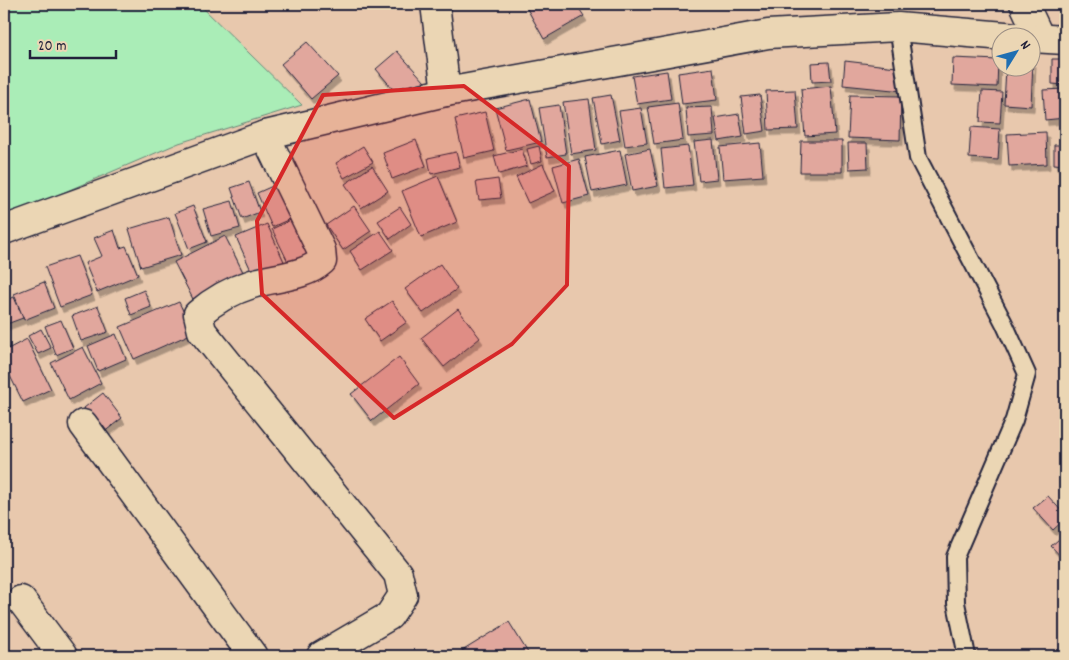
<svg xmlns="http://www.w3.org/2000/svg" width="1069" height="660" font-family="Dekko,sans-serif">
<style>
.green{fill:#aaedb7;stroke:#668879}
.building{fill:#e1a79d;stroke:#22223b;filter:url(#shadow)}
.lines{fill:none;stroke-linecap:round;stroke-linejoin:round}
.lane-casing{stroke:#22223b;stroke-width:20}
.street-casing{stroke:#22223b;stroke-width:31}
.lane{stroke:#ebd6b4;stroke-width:16}
.street{stroke:#ebd6b4;stroke-width:28}
.marked{fill:#d62828;fill-opacity:0.2;stroke:#d62828;stroke-width:4;stroke-linejoin:round}
</style>
<defs>
<filter id="shadow"><feDropShadow dx="3" dy="5.5" stdDeviation="0" flood-color="#0004"/></filter>
</defs>
<rect width="100%" height="100%" fill="#e8c8ad"/>
<filter id="ink" filterUnits="userSpaceOnUse"><feTurbulence type="fractalNoise" baseFrequency=".02" numOctaves="2"/><feDisplacementMap in="SourceGraphic" scale="10" xChannelSelector="R" yChannelSelector="G"/><feConvolveMatrix kernelMatrix="1 2 1 2 8 2 1 2 1" color-interpolation-filters="sRGB"/></filter>
<g filter="url(#ink)">
<!-- green -->
<polygon class="green" points="4,4 199,4 302,105 179,143 4,218"/>
<!-- building -->
<g class="building">
<polygon points="527,4 576,4 584,16 544,39 525,5"/>
<polygon points="307,42 338,76 311,99 281,64"/>
<polygon points="397,51 425,82 403,101 376,69"/>
<polygon points="953,58 998,60 997,87 952,85"/>
<polygon points="1052,59 1065,59 1065,85 1052,84"/>
<polygon points="845,61 905,68 903,91 843,85"/>
<polygon points="1032,61 1033,61 1031,106 1004,104 1006,68 1032,68"/>
<polygon points="829,62 831,81 812,82 811,63"/>
<polygon points="713,68 717,100 682,104 678,73"/>
<polygon points="667,71 671,99 637,104 632,76"/>
<polygon points="831,86 835,134 805,136 801,89"/>
<polygon points="1065,89 1065,118 1045,120 1043,90"/>
<polygon points="795,90 798,129 768,130 766,91"/>
<polygon points="982,91 1002,92 1000,123 980,122"/>
<polygon points="611,95 620,140 602,144 593,98"/>
<polygon points="760,95 765,131 746,134 741,97"/>
<polygon points="850,95 901,96 900,140 848,138"/>
<polygon points="530,99 541,142 506,150 495,108"/>
<polygon points="589,99 596,150 571,154 563,102"/>
<polygon points="678,103 683,140 654,144 648,107"/>
<polygon points="559,105 566,154 547,157 539,108"/>
<polygon points="712,107 714,135 688,137 686,108"/>
<polygon points="641,108 647,143 625,146 619,111"/>
<polygon points="485,112 494,151 464,158 455,119"/>
<polygon points="739,114 743,137 719,141 715,118"/>
<polygon points="971,127 1000,129 998,160 969,158"/>
<polygon points="1046,132 1047,164 1009,166 1007,134"/>
<polygon points="416,140 426,166 392,179 383,153"/>
<polygon points="713,140 717,179 699,181 694,142"/>
<polygon points="801,141 842,141 842,172 800,172"/>
<polygon points="760,143 763,176 723,179 720,147"/>
<polygon points="848,143 867,143 868,168 849,169"/>
<polygon points="1054,145 1065,145 1065,165 1054,164"/>
<polygon points="363,146 373,162 344,178 336,163"/>
<polygon points="539,146 542,161 531,164 527,149"/>
<polygon points="688,146 693,185 665,188 661,149"/>
<polygon points="522,149 527,166 499,174 494,156"/>
<polygon points="650,149 658,186 632,191 625,154"/>
<polygon points="620,150 627,185 592,192 585,157"/>
<polygon points="456,152 460,167 431,174 428,158"/>
<polygon points="579,159 589,196 563,203 553,166"/>
<polygon points="543,164 555,191 528,203 516,177"/>
<polygon points="372,166 388,191 361,208 345,184"/>
<polygon points="438,176 457,222 421,237 402,191"/>
<polygon points="498,179 501,198 479,200 476,182"/>
<polygon points="286,180 301,214 272,227 257,193"/>
<polygon points="249,182 260,212 242,219 231,188"/>
<polygon points="232,201 240,228 211,236 203,209"/>
<polygon points="193,206 207,242 189,249 175,213"/>
<polygon points="354,206 371,231 343,250 326,225"/>
<polygon points="400,207 411,224 390,239 378,221"/>
<polygon points="299,216 319,256 292,270 272,229"/>
<polygon points="169,217 181,255 141,267 129,229"/>
<polygon points="267,224 286,266 255,279 236,237"/>
<polygon points="114,230 120,248 126,246 138,275 97,292 85,263 102,256 94,238"/>
<polygon points="380,231 393,250 362,270 350,251"/>
<polygon points="225,236 247,280 196,305 174,262"/>
<polygon points="77,256 92,295 60,307 45,267"/>
<polygon points="440,264 457,289 423,313 405,289"/>
<polygon points="44,282 54,308 24,320 14,294"/>
<polygon points="144,290 151,307 131,315 125,298"/>
<polygon points="14,297 23,318 4,325 4,301"/>
<polygon points="392,301 407,322 380,341 365,319"/>
<polygon points="179,302 193,333 134,359 120,327"/>
<polygon points="98,306 108,332 81,341 72,316"/>
<polygon points="458,309 480,338 444,367 421,338"/>
<polygon points="61,320 73,348 56,355 45,326"/>
<polygon points="41,329 51,348 38,354 28,336"/>
<polygon points="116,334 126,359 98,371 88,346"/>
<polygon points="27,339 51,389 23,402 4,364 4,351"/>
<polygon points="83,347 101,383 69,400 51,363"/>
<polygon points="399,357 419,384 372,421 351,394"/>
<polygon points="103,393 122,418 103,433 84,408"/>
<polygon points="1048,496 1065,515 1065,519 1053,530 1033,508"/>
<polygon points="1065,534 1065,561 1051,546"/>
<polygon points="509,622 530,656 454,656"/>
</g>
<g class="lines">
<!-- lane casing -->
<g class="lane-casing">
<polyline id="lane" points="898,27 918,158 1004,323 1027,374 1014,420 955,557 956,603 967,656"/>
</g>
<!-- street casing -->
<g class="street-casing">
<g id="street">
<polyline points="435,4 446,92"/>
<polyline points="1024,4 1040,38"/>
<polyline points="1032,38 1065,40"/>
<path d="M265,135L321,250L322,261C304,277 275,277 252,284C233,290 213,301 198,314L202,331L398,574L403,595L389,616L321,656"/>
<polyline points="4,230 265,135 446,92 768,34 898,27 1029,38"/>
<polyline points="83,424 253,656"/>
<polyline points="21,600 63,656"/>
</g>
</g>
<!-- lane -->
<use href="#lane" class="lane"/>
<!-- street -->
<use href="#street" class="street"/>
</g>
</g>
<!-- marked area -->
<path class="marked" d="M464,86L569,166L567,285L512,344L394,418L262,294L257,221L323,95Z"/>
<!-- margin -->
<rect width="1069" height="660" fill="none" stroke="#ebd6b4" stroke-width="20"/>
<rect x="10" y="10" width="1049" height="640" fill="none" stroke="#22223b" stroke-width="2" filter="url(#ink)"/>
<!-- north arrow -->
<g transform="translate(1016 52) rotate(53)"><circle r="24" fill="#ebd6b4" stroke="#9b8e84"/>
<path d="M0-4L9 19L0 12L-9 19Z" fill="#1f6fb2"/>
<text y="-8" font-size="14" font-weight="bold" text-anchor="middle" fill="#22223b">N</text>
</g>
<!-- scale -->
<path d="M30 50v8h86v-8" fill="none" stroke="#22223b" stroke-width="2.5"/>
<text x="38" y="50" font-size="15" fill="#22223b" stroke="#ebd6b4" stroke-width="4" paint-order="stroke">20 m</text>
</svg>
